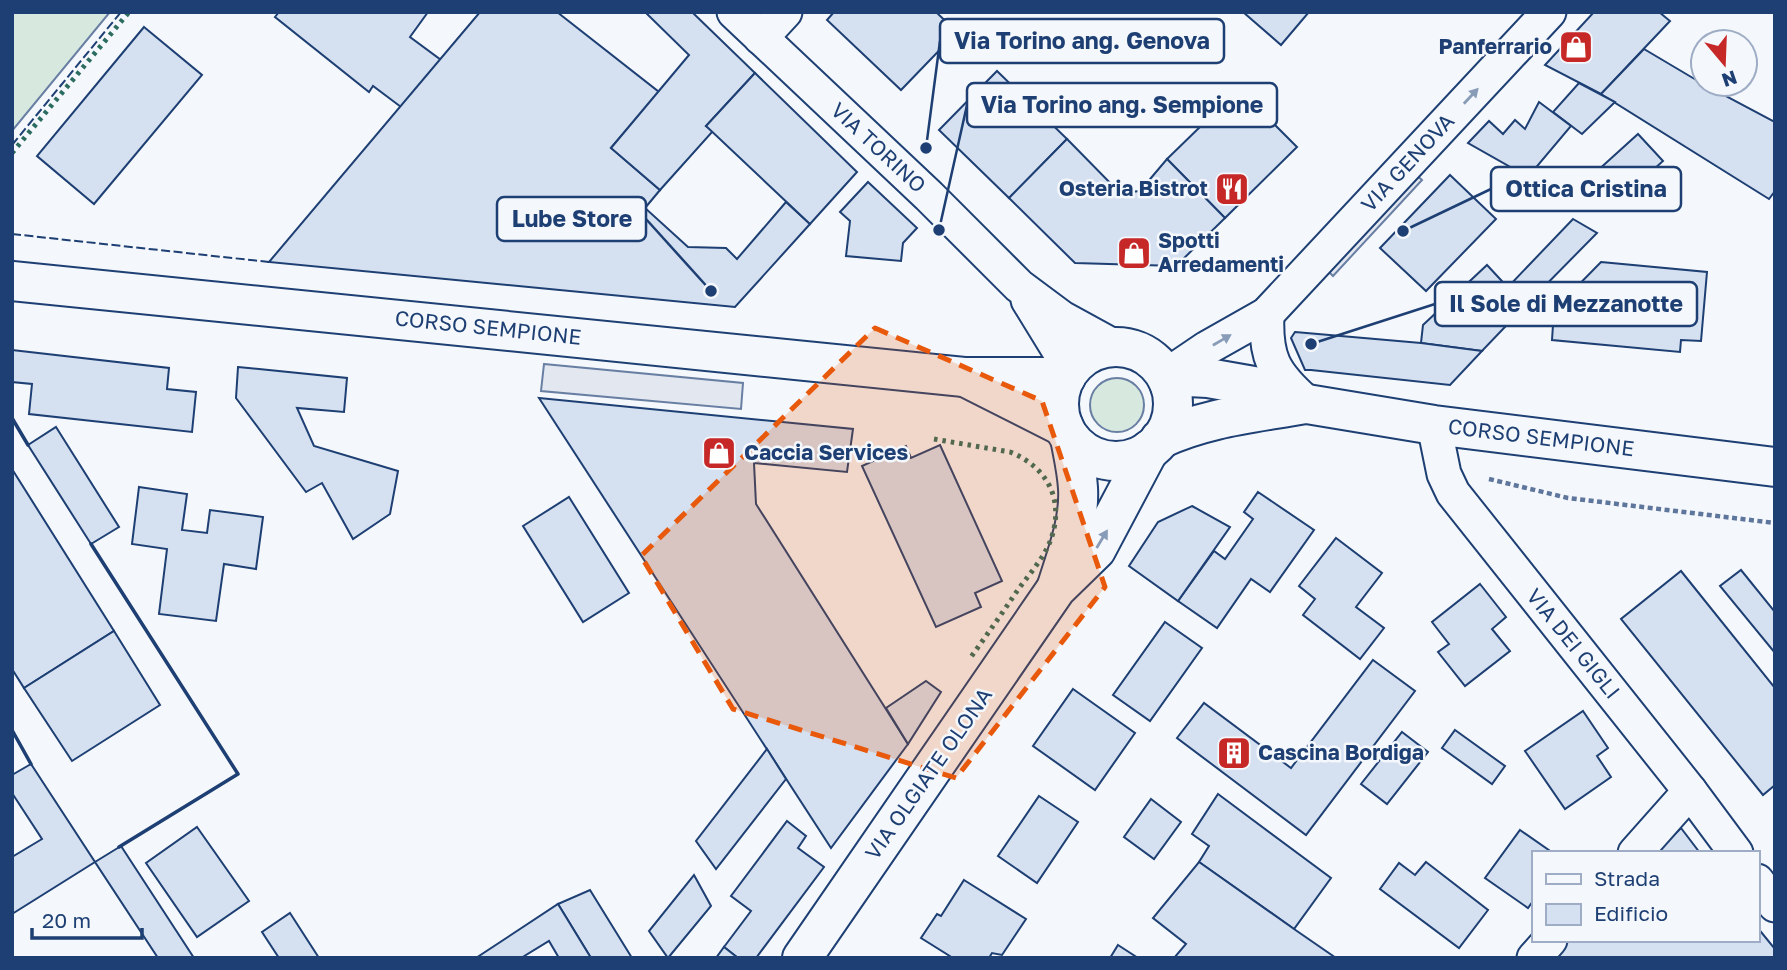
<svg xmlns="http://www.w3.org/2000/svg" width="1787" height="970" font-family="'Golos Text',sans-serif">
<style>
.green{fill:#d7e8df;stroke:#687fa3;stroke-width:2}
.parking{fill:#e3e8f0;stroke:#687fa3;stroke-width:2}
.building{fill:#d5e0f0;stroke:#1d3f73;stroke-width:2}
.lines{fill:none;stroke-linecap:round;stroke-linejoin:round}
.minor-casing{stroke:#1d3f73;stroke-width:37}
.tertiary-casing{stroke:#1d3f73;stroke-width:42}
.primary-casing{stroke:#1d3f73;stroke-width:42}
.path{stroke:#5e769c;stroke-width:4.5;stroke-dasharray:5 3.5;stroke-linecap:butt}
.minor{stroke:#f4f7fb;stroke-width:33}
.tertiary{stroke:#f4f7fb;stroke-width:38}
.primary{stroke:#f4f7fb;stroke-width:38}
.hedge{stroke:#2c6c60;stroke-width:5;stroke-dasharray:3.5 5;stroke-linecap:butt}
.fence{stroke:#1d3f73;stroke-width:2;stroke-dasharray:9 3.5;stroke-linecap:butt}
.wall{stroke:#1d3f73;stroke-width:3.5}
.oneway{fill:#889bb7}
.marked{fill:#e8590c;fill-opacity:0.2;stroke:#e8590c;stroke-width:5;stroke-dasharray:14 9;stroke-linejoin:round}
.labels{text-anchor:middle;stroke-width:5;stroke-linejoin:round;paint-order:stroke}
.poi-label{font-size:21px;font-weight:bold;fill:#1d3f73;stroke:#f4f7fb;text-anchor:start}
.street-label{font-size:21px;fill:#1d3f73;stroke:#f4f7fb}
.leader{fill:none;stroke:#1d3f73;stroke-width:2.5}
.callout-dot{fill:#1d3f73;stroke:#f4f7fb;stroke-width:2.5}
.callout{fill:#f4f7fb;stroke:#1d3f73;stroke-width:2.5}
.callout-label{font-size:23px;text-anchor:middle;font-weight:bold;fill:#1d3f73}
</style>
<rect width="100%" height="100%" fill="#f4f7fb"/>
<!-- green -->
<g class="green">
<polygon points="12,12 110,12 12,131"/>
<circle cx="1117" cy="405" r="27"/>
</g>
<!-- parking -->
<g class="parking">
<polygon points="1414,173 1422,180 1333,276 1325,268"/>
<polygon points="544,364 743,383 741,409 541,391"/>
</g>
<!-- building -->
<g class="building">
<polygon points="279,12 428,12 410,37 441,60 401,107 373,86 369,92 275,17"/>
<polygon points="480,12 557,12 659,92 611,148 660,190 645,208 688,247 726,248 737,259 786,202 810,224 735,307 269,262"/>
<polygon points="645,12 692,12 755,73 706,126 713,131 660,190 611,148 689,55"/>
<polygon points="834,12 936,12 957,32 901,90 827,20"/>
<polygon points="1243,12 1309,12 1281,45"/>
<polygon points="1594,12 1659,12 1670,21 1601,94 1545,65"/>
<polygon points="144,27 202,75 94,204 37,156"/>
<polygon points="1644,49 1703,84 1775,122 1775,191 1769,199 1601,94"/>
<polygon points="997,71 1067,139 1009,198 939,130"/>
<polygon points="755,73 857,172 810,224 706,126"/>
<polygon points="1579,83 1615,102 1582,134 1553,112"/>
<polygon points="1239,89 1297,147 1225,218 1167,159"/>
<polygon points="1539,102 1571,126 1528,177 1468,143 1489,121 1503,134 1515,120 1525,129"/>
<polygon points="1638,134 1663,161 1610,209 1586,181"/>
<polygon points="1067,139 1120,193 1140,191 1167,159 1225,218 1176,266 1075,263 1009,198"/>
<polygon points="1450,175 1496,219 1426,291 1380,248"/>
<polygon points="868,182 917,228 903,243 901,261 846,256 850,221 840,212"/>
<polygon points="1573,219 1597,233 1525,306 1508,287"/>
<polygon points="1601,262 1707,272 1701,341 1681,340 1680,352 1552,340 1554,310"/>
<polygon points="1487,265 1525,306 1482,351 1421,343 1423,325"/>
<polygon points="1295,332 1421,343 1482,351 1450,385 1311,370 1305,370 1291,338"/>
<polygon points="12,350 169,368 167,389 196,392 192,432 29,414 32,384 12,382"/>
<polygon points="238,367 347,378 344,412 297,408 314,446 398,471 390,514 353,539 322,483 306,492 236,398"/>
<polygon points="539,398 853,429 847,472 754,463 756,504 908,744 831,848"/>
<polygon points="56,427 119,527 91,544 28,445"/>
<polygon points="940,445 1002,581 975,593 981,607 936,627 862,466 906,446 911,458"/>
<polygon points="12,469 114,631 24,688 12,669"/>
<polygon points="139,487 187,494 182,530 207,533 210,510 263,517 256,569 224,564 216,621 159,614 167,549 132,544"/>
<polygon points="1258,492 1314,530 1270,592 1251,579 1217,628 1178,601 1214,551 1225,559 1253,519 1244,512"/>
<polygon points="569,497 629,593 583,622 523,526"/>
<polygon points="1192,506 1230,527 1178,601 1129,566 1158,522"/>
<polygon points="1336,538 1382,573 1356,607 1384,628 1360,659 1303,615 1315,599 1299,586"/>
<polygon points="1741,570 1775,612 1775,653 1720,586"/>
<polygon points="1681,571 1775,688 1775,785 1763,795 1621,619"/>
<polygon points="1480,584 1506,617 1492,629 1510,651 1465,686 1438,652 1449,644 1432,622"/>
<polygon points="1165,622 1202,648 1150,721 1113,695"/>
<polygon points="114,631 160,705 72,761 24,688"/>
<polygon points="1373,660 1415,691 1306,835 1177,738 1204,703 1291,768"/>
<polygon points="926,681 941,692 908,744 886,708"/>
<polygon points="1073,689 1135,733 1095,790 1033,746"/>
<polygon points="1583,711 1608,748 1597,756 1611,777 1565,809 1525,751"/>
<polygon points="1455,730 1505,766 1492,784 1442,748"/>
<polygon points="1402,732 1428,752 1387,804 1361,784"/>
<polygon points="767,749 786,779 716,869 696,841"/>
<polygon points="31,764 95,862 12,914 12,857 42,839 12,793 12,775"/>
<polygon points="1218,794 1331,878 1294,929 1199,862 1209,846 1192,834"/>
<polygon points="1039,796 1078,822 1037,883 998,856"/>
<polygon points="1151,799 1181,822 1154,859 1124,837"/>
<polygon points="787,821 806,836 798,848 824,867 756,958 738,958 724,947 751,911 731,896"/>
<polygon points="197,827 249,901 197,937 146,863"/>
<polygon points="1681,828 1700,853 1656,853"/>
<polygon points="1520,830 1553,853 1533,853 1533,901 1528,908 1485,878"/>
<polygon points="121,846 194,958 158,958 95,862"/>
<polygon points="1199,862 1294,929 1336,958 1174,958 1186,944 1153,918"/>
<polygon points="1426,862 1488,910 1459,948 1380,889 1399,863 1415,875"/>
<polygon points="694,875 711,906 668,958 649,931"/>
<polygon points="964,880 1026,919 1002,955 992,953 989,958 953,958 921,938 937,914 941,916"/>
<polygon points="590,890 632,958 591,958 558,904"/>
<polygon points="558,904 591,958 559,958 549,941 521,958 476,958"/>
<polygon points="290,913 319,958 279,958 262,932"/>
<polygon points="1757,927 1775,949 1775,958 1552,958 1569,940 1757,940"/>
<polygon points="1118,945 1138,958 1110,958"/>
<polygon points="724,947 738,958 716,958"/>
</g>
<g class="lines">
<!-- minor casing -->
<g class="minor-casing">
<g id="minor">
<polyline points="734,12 929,196 1019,286 1062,318 1115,347"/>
<polyline points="761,38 785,12"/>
<polyline points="1028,300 1071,370"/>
<path d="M1267,314C1265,357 1273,373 1306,402"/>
<polyline points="1167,379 1176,369 1207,348 1267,314 1549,12"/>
<polyline points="1434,425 1444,474 1453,493 1690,791 1736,853"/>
<polyline points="1635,853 1690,791"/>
<polyline points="1757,881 1775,905"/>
<polyline points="1534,958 1550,940"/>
</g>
</g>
<!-- tertiary casing -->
<g class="tertiary-casing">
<g id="tertiary">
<path d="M1057,586C1067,554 1080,521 1078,488C1077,471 1073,454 1070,438"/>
<polyline points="802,958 1056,589 1096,550 1149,450"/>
</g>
</g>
<!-- primary casing -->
<g class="primary-casing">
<g id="primary">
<polyline points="12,281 964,377 1066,377"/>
<circle cx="1116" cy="404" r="57"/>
<polyline points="969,379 1064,427"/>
<polyline points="1169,383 1188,377 1208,378 1271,389 1307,404 1434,425 1775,467"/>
<path d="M1160,439C1207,417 1256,413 1305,404"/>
</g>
</g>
<!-- path -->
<polyline class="path" points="1489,479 1568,498 1775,523"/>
<!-- minor -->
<use href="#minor" class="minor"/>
<!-- tertiary -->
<use href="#tertiary" class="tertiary"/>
<!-- primary -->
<use href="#primary" class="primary"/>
<!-- hedge -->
<g class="hedge">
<polyline points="12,153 129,12"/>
<path d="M934,439L1010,452C1050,468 1066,504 1049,544C1041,562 1026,578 1015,594C1001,615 986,636 971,657"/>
</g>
<!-- fence -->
<g class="fence">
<polyline points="12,145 121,12"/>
<polyline points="12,234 269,262"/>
</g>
<!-- wall -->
<g class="wall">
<polyline points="12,418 28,445"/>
<polyline points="91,544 238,774 119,847"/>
<polyline points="12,730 31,764"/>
</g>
</g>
<!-- one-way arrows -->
<defs><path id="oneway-solid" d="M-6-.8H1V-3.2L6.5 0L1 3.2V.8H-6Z" transform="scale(1.75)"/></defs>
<g class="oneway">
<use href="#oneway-solid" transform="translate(1471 96) rotate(-47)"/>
<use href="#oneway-solid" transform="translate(1222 340) rotate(-30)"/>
<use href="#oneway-solid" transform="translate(1102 539) rotate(-59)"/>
</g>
<!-- marked area -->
<path class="marked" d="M875,328L1042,401L1105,587L956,778L733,709L641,556Z"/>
<!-- icons -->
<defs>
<g id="shop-square" transform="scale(1.75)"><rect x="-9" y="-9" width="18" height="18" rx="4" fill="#c62828" stroke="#f4f7fb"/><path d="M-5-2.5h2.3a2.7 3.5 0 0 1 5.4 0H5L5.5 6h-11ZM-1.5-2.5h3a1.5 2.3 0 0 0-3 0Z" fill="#fff"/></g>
<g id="restaurant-square" transform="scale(1.75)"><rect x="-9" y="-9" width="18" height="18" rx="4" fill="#c62828" stroke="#f4f7fb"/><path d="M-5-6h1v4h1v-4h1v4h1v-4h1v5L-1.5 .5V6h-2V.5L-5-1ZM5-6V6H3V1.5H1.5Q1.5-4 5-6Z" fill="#fff"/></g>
<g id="building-square" transform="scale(1.75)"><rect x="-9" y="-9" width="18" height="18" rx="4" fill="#c62828" stroke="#f4f7fb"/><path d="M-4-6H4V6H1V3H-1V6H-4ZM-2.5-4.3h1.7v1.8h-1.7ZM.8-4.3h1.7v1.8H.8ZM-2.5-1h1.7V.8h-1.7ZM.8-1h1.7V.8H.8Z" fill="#fff"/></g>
</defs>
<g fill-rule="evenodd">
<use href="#shop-square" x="1576" y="47"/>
<use href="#restaurant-square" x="1232" y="189"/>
<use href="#shop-square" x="1134" y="253"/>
<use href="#shop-square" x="719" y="453"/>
<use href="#building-square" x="1234" y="753"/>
</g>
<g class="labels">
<!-- poi labels -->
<g class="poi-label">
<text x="1552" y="54" text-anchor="end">Panferrario</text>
<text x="1208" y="196" text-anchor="end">Osteria Bistrot</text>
<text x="1158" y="248">Spotti<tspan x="1158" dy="24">Arredamenti</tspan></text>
<text x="744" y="460">Caccia Services</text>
<text x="1258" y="760">Cascina Bordiga</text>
</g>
<!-- street labels -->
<g class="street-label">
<text transform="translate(878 148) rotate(43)" y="7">VIA TORINO</text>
<text transform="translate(1408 163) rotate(-47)" y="7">VIA GENOVA</text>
<text transform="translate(488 328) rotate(6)" y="7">CORSO SEMPIONE</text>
<text transform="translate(1541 438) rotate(7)" y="7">CORSO SEMPIONE</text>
<text transform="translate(1573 644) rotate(51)" y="7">VIA DEI GIGLI</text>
<text transform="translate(929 774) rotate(-55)" y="7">VIA OLGIATE OLONA</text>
</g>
</g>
<!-- callouts -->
<path class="leader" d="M926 148L940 41M939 230L967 105M1403 231L1491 189M711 291L646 219M1311 344L1435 304"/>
<g class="callout-dot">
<circle cx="926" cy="148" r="7"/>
<circle cx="939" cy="230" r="7"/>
<circle cx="1403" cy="231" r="7"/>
<circle cx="711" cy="291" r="7"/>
<circle cx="1311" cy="344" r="7"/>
</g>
<g class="callout">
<rect x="940" y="19" width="284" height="44" rx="7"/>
<rect x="967" y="83" width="310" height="44" rx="7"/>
<rect x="1491" y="167" width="190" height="44" rx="7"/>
<rect x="497" y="197" width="149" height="44" rx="7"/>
<rect x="1435" y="282" width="262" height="44" rx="7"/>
</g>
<g class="callout-label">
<text x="1082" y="49">Via Torino ang. Genova</text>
<text x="1122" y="113">Via Torino ang. Sempione</text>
<text x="1586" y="197">Ottica Cristina</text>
<text x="572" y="227">Lube Store</text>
<text x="1566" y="312">Il Sole di Mezzanotte</text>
</g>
<!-- border -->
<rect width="1787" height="970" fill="none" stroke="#1d3f73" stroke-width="28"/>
<!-- legend -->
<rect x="1532" y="851" width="228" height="91" fill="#f4f7fb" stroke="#9eadc5" stroke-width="2"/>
<rect x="1546" y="874" width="35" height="10" fill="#f4f7fb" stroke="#9eadc5" stroke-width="2"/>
<text x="1594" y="886" font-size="21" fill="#1d3f73">Strada</text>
<rect x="1546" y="904" width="35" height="21" fill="#d5e0f0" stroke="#9eadc5" stroke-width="2"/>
<text x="1594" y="921" font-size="21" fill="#1d3f73">Edificio</text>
<!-- north arrow -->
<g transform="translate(1724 63) rotate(161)"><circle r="33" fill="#f4f7fb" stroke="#9eadc5" stroke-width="2"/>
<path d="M0-5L12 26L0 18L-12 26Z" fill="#c62828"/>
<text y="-10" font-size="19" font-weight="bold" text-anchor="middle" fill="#1d3f73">N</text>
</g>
<!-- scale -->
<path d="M32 928v10h110v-10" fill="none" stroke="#1d3f73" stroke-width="3.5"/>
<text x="42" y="928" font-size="21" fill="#1d3f73" stroke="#f4f7fb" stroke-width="5" paint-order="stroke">20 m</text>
</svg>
